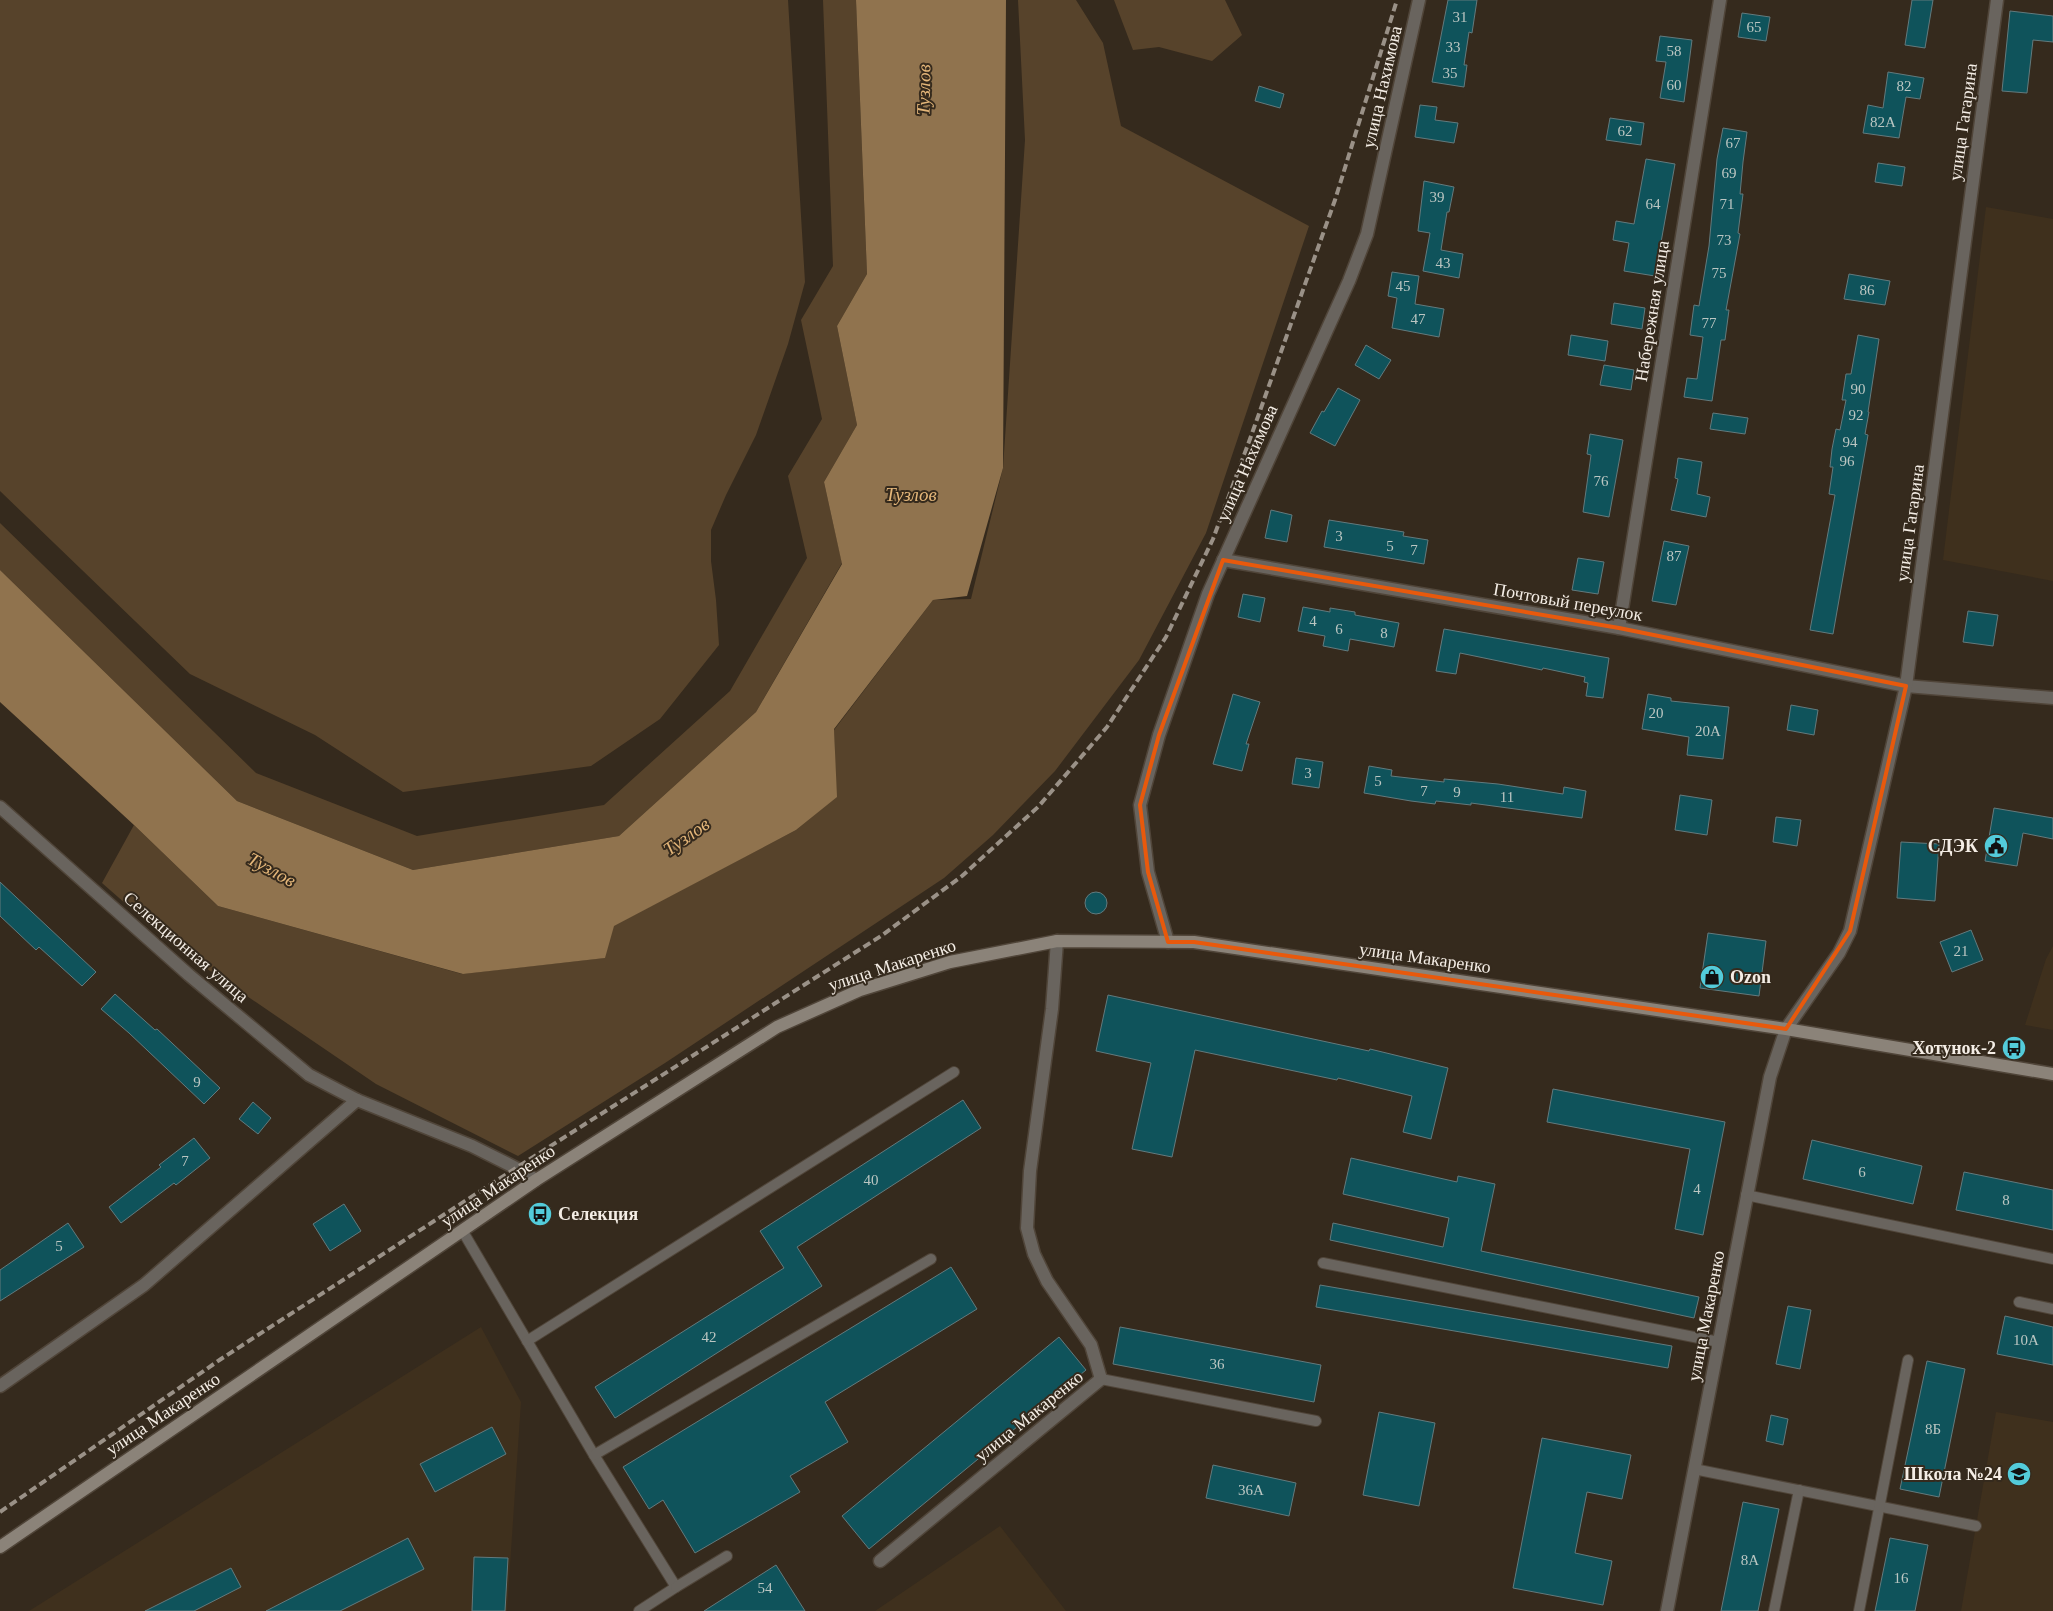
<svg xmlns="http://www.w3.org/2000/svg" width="2053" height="1611" font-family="Georgia,serif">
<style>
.built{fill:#3f301d}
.green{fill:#57432b}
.water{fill:#90734e}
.building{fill:#0f535b;stroke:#637a7d}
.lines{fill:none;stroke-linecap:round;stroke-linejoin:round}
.service-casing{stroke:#504539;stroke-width:12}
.minor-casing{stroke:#504539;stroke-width:15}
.secondary-casing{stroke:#504539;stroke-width:15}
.service{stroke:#69645e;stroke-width:10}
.minor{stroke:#69645e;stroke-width:12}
.secondary{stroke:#8b8379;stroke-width:12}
.rail{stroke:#9a9187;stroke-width:4;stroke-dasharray:8 4;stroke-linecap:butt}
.marked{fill:none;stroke:#e8590c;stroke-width:4;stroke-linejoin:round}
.labels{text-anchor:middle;stroke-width:4;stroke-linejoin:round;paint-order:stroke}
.number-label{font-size:15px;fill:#bbc6c2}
.street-label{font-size:18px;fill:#f4ede5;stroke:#352a1d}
.poi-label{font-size:18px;font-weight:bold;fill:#f4ede5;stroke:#352a1d;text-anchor:end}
.water-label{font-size:19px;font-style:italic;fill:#e4b679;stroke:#352a1d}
</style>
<rect width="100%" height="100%" fill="#352a1d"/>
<!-- built -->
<g class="built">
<polygon points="1986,207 2053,219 2053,581 1943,560"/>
<polygon points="2053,946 2053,1030 2025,1025 2046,959"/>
<polygon points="481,1327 521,1402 507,1611 29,1611"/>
<polygon points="1996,1412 2053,1422 2053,1611 1961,1611"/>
<polygon points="1000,1526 1066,1611 875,1611"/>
</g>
<!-- green -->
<g class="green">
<polygon points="0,0 788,0 805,282 788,344 756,435 726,495 711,530 711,561 716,600 719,645 660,719 591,766 403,792 315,735 190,674 0,491"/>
<polygon points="823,0 856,0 867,274 837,326 857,425 824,482 842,563 756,712 619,836 413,870 237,801 0,570 0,523 256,773 417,836 604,805 730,691 807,558 788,476 822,419 801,320 833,266"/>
<polygon points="1018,0 1076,0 1103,43 1121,126 1309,226 1206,533 1139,660 1055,771 993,835 944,878 665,1063 518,1156 376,1084 175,947 102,883 134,825 218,906 462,974 604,958 613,926 796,830 836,797 834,730 933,600 971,599 1003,468 1025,140"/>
<polygon points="1114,0 1225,0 1242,35 1212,61 1159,47 1133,50"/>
</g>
<!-- water -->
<polygon class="water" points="856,0 1006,0 1003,468 967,596 933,600 834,729 837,797 796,830 614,926 605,958 463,974 218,906 134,825 0,702 0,570 237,801 413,870 619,836 756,712 842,564 824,482 857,425 837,326 867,274"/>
<!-- building -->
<g class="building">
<polygon points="1448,0 1477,0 1472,33 1469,32 1464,65 1467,65 1464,87 1432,82"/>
<polygon points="1912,0 1933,0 1925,48 1905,45"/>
<polygon points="2010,11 2053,16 2053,42 2033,40 2027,93 2002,91"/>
<polygon points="1742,13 1770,17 1766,41 1738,37"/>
<polygon points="1660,36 1692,40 1684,102 1660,98 1666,62 1656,61"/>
<polygon points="1888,72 1924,78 1920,99 1906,97 1899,138 1863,133 1868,105 1883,108"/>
<polygon points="1259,86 1284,94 1280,108 1255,101"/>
<polygon points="1420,105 1437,107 1435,120 1458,123 1454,143 1415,137"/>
<polygon points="1610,118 1644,123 1641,145 1606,140"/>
<polygon points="1723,128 1747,132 1743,162 1740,194 1743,194 1738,233 1740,234 1726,310 1729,310 1725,340 1721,340 1712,401 1684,397 1687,378 1697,379 1703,337 1690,335 1694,305 1699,306 1709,246 1717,159"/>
<polygon points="1646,159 1675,164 1655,276 1624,271 1629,243 1613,240 1616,221 1634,224"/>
<polygon points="1878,163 1905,167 1902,186 1875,182"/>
<polygon points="1424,181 1454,187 1449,212 1447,212 1441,250 1463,254 1459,278 1423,271 1430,233 1418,231"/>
<polygon points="1392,272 1419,276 1415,304 1444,309 1439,337 1392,328 1397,298 1388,296"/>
<polygon points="1849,274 1890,281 1885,305 1844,299"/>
<polygon points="1614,303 1645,308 1642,329 1611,324"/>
<polygon points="1571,335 1608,341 1605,361 1568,355"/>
<polygon points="1858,335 1879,339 1868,412 1869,412 1865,434 1868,435 1833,634 1810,630 1835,495 1829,494 1833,467 1830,467 1832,449 1836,429 1840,430 1846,400 1842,400 1846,374 1851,374"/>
<polygon points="1366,345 1391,360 1379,379 1355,365"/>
<polygon points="1604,365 1634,370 1631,390 1600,385"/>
<polygon points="1338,388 1360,400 1335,446 1310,433 1322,411 1324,412"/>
<polygon points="1713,413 1748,418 1745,434 1710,429"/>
<polygon points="1590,434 1623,440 1609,517 1583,512 1591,455 1587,454"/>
<polygon points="1678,458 1702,462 1697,494 1710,497 1706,517 1671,510 1678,479 1675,478"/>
<polygon points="1271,510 1292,515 1287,542 1265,538"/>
<polygon points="1329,520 1404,532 1403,536 1428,540 1424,564 1324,547"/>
<polygon points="1664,541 1689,546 1676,605 1652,601"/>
<polygon points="1578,558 1604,562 1598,594 1572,590"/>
<polygon points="1243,594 1265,598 1260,622 1238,617"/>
<polygon points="1303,607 1330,612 1330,608 1355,612 1355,615 1399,623 1394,647 1350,639 1348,651 1323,646 1325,636 1298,631"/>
<polygon points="1968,611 1998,615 1993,646 1963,642"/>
<polygon points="1444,629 1609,658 1603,698 1586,696 1588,683 1584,682 1585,677 1543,668 1542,670 1460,653 1456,674 1436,671"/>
<polygon points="1233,694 1260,702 1246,744 1249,744 1242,771 1213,764"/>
<polygon points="1648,694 1671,698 1671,701 1729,707 1723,759 1687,755 1689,737 1642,729"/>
<polygon points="1791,705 1818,710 1814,735 1787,730"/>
<polygon points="1296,758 1323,762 1319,788 1292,784"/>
<polygon points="1369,766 1392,770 1391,776 1444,782 1444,779 1498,784 1563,794 1564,787 1586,791 1582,818 1471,803 1471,805 1436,801 1435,804 1411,801 1364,793"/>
<polygon points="1680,795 1712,800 1707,835 1675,830"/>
<polygon points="1994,808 2053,818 2053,839 2023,833 2017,866 1985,861"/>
<polygon points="1776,817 1801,820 1797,846 1773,842"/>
<polygon points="1901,842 1939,844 1935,901 1897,898"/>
<polygon points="0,882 96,972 82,986 39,947 36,950 0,916"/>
<circle cx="1096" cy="903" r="11"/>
<polygon points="1971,930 1983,960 1952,972 1940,942"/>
<polygon points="1708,933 1766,941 1759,996 1700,988"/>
<polygon points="115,994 155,1030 157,1029 220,1088 204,1104 129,1033 101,1009"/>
<polygon points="1108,995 1369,1051 1370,1049 1448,1068 1431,1139 1403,1132 1412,1096 1338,1078 1337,1080 1195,1050 1172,1157 1132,1149 1151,1063 1096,1051"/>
<polygon points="1553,1089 1725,1122 1703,1235 1675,1229 1690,1149 1547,1122"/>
<polygon points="963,1100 981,1128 797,1247 822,1286 615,1418 595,1387 784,1268 760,1231"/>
<polygon points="253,1102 271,1118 258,1134 239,1119"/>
<polygon points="194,1138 210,1158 176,1185 174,1183 121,1223 109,1207 161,1167 159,1165"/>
<polygon points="1812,1140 1922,1166 1913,1204 1803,1179"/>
<polygon points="1351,1158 1457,1182 1458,1176 1495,1184 1481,1251 1699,1297 1694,1318 1330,1240 1333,1223 1443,1247 1449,1218 1343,1194"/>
<polygon points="1964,1172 2053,1190 2053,1230 1956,1210"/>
<polygon points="344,1204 361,1231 330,1251 313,1224"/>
<polygon points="68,1223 84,1247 0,1301 0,1270"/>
<polygon points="951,1267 977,1309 825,1402 848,1442 790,1476 800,1492 695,1553 663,1500 649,1509 623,1467"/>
<polygon points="1320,1285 1672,1346 1668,1368 1316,1307"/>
<polygon points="1788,1306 1811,1310 1800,1369 1776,1364"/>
<polygon points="2005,1316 2053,1327 2053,1365 1997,1354"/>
<polygon points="1120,1327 1321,1365 1314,1402 1113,1364"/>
<polygon points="1059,1337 1086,1370 869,1549 842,1516"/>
<polygon points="1927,1361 1965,1369 1939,1497 1900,1489"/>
<polygon points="1379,1412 1435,1423 1419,1506 1363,1495"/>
<polygon points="1771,1415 1788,1419 1783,1445 1766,1441"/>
<polygon points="492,1427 506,1454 435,1492 420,1464"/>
<polygon points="1542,1438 1631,1455 1622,1499 1587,1492 1575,1553 1612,1561 1603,1605 1513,1588"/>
<polygon points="1213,1465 1296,1483 1289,1516 1206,1498"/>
<polygon points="1743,1502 1779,1509 1758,1611 1721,1611"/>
<polygon points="408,1538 424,1569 340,1611 266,1611"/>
<polygon points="1890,1538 1928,1545 1915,1611 1875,1611"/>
<polygon points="474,1557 508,1558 505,1611 472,1611"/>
<polygon points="776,1565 805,1611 704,1611"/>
<polygon points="231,1568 241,1587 194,1611 145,1611"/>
</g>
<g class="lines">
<!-- service casing -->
<g class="service-casing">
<g id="service">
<polyline points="1746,1195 2053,1259"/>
<polyline points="462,1230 594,1455 676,1587 639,1611"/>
<polyline points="1323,1263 1719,1342"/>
<polyline points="2019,1302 2053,1309"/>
<polyline points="527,1341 954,1072"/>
<polyline points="1101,1379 1316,1421"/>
<polyline points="594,1455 931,1259"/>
<polyline points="1694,1469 1976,1526"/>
<polyline points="676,1587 727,1556"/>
<polyline points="1774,1611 1799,1490"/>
<polyline points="1859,1611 1908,1360"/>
</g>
</g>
<!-- minor casing -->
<g class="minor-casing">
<g id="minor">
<polyline points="1223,560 1619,628 1906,686 2053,698"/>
<polyline points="1619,628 1720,0"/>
<polyline points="0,807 189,975 309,1075 357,1100 472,1146 516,1168 536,1180"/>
<polyline points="1168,942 1148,872 1140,805 1159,735 1208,594 1349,281 1367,234 1419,0"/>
<polyline points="0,1386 144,1285 357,1100"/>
<polyline points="880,1561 1101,1379 1091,1345 1047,1281 1034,1254 1027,1228 1030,1171 1052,1009 1057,941"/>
<polyline points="1667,1611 1770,1077 1786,1029 1839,953 1850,931 1906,686 1997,0"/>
</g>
</g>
<!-- secondary casing -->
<g class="secondary-casing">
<polyline id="secondary" points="0,1547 536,1180 777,1027 860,990 950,962 1057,941 1194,942 1786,1029 2053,1074"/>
</g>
<!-- service -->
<use href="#service" class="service"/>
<!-- minor -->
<use href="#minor" class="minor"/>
<!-- secondary -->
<use href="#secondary" class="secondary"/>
<!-- rail -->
<polyline class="rail" points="0,1512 221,1359 516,1168 881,936 962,876 1038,807 1107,727 1166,637 1213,539 1250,439 1335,200 1397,0"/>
</g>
<!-- marked area -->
<path class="marked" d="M1223,560L1619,628L1906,686L1850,931L1786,1029L1194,942H1168L1148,872L1140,805L1159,735Z"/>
<!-- icons -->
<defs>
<g id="civic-disc" transform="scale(1.25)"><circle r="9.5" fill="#53cbda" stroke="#352a1d"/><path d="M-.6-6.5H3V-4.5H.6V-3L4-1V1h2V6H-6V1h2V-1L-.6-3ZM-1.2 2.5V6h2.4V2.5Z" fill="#111"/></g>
<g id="shop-disc" transform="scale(1.25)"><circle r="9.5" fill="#53cbda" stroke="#352a1d"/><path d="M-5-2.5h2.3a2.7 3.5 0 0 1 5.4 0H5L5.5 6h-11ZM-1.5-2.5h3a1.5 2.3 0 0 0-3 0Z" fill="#111"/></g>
<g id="bus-disc" transform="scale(1.25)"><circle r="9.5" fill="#53cbda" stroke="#352a1d"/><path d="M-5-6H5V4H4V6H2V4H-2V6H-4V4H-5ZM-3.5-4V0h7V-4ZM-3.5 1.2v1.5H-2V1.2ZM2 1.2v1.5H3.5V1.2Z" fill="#111"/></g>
<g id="school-disc" transform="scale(1.25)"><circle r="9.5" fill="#53cbda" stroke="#352a1d"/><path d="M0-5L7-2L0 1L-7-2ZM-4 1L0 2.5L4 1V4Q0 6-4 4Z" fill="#111"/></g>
</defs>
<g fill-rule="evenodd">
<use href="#civic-disc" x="1996" y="846"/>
<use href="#shop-disc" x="1712" y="977"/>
<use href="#bus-disc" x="2014" y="1048"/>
<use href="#bus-disc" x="540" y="1214"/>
<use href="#school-disc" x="2019" y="1474"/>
</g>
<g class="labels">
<!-- number labels -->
<g class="number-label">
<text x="1460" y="22">31</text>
<text x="1754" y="32">65</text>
<text x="1453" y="52">33</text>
<text x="1674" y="56">58</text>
<text x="1450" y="78">35</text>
<text x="1674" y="90">60</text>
<text x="1904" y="91">82</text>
<text x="1883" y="127">82А</text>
<text x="1625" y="136">62</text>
<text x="1733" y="148">67</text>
<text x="1729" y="178">69</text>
<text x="1437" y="202">39</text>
<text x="1653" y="209">64</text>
<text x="1727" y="209">71</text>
<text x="1724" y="245">73</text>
<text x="1443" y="268">43</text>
<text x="1719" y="278">75</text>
<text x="1403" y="291">45</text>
<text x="1867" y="295">86</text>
<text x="1418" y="324">47</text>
<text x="1709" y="328">77</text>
<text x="1858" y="394">90</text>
<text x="1856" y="420">92</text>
<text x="1850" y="447">94</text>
<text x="1847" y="466">96</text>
<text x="1601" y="486">76</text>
<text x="1339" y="541">3</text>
<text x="1390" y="551">5</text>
<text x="1414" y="555">7</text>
<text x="1674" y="561">87</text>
<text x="1313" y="626">4</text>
<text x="1339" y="634">6</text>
<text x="1384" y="638">8</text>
<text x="1656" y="718">20</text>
<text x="1708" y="736">20А</text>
<text x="1308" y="778">3</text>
<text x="1378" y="786">5</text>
<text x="1424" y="796">7</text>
<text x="1457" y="797">9</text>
<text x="1507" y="802">11</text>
<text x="1961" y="956">21</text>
<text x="197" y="1087">9</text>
<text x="185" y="1166">7</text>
<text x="1862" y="1177">6</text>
<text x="871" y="1185">40</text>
<text x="1697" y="1194">4</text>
<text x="2006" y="1205">8</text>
<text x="59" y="1251">5</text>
<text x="709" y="1342">42</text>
<text x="2026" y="1345">10А</text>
<text x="1217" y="1369">36</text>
<text x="1933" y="1434">8Б</text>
<text x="1251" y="1495">36А</text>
<text x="1750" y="1565">8А</text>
<text x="1901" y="1583">16</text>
<text x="765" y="1593">54</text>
</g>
<!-- street labels -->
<g class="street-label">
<text transform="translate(1382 87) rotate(-77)" y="6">улица Нахимова</text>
<text transform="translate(1963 122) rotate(-82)" y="6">улица Гагарина</text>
<text transform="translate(1652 311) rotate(-81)" y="6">Набережная улица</text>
<text transform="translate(1247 463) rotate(-66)" y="6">улица Нахимова</text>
<text transform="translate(1910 523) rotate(-82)" y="6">улица Гагарина</text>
<text transform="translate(1568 602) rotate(10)" y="6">Почтовый переулок</text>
<text transform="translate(186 947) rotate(41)" y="6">Селекционная улица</text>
<text transform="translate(1425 958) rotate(8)" y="6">улица Макаренко</text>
<text transform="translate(892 965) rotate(-18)" y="6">улица Макаренко</text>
<text transform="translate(498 1186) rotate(-34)" y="6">улица Макаренко</text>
<text transform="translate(1706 1316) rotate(-79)" y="6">улица Макаренко</text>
<text transform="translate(163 1414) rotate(-34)" y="6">улица Макаренко</text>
<text transform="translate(1029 1416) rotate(-39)" y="6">улица Макаренко</text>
</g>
<!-- poi labels -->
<g class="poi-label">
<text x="1978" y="852">СДЭК</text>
<text x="1730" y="983" text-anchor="start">Ozon</text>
<text x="1996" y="1054">Хотунок-2</text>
<text x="558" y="1220" text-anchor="start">Селекция</text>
<text x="2002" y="1480">Школа №24</text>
</g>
<!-- water labels -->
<g class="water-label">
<text transform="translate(923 90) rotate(-89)" y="7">Тузлов</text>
<text x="911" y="501">Тузлов</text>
<text transform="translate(686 836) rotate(-35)" y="7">Тузлов</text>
<text transform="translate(272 869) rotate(29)" y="7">Тузлов</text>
</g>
</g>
</svg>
